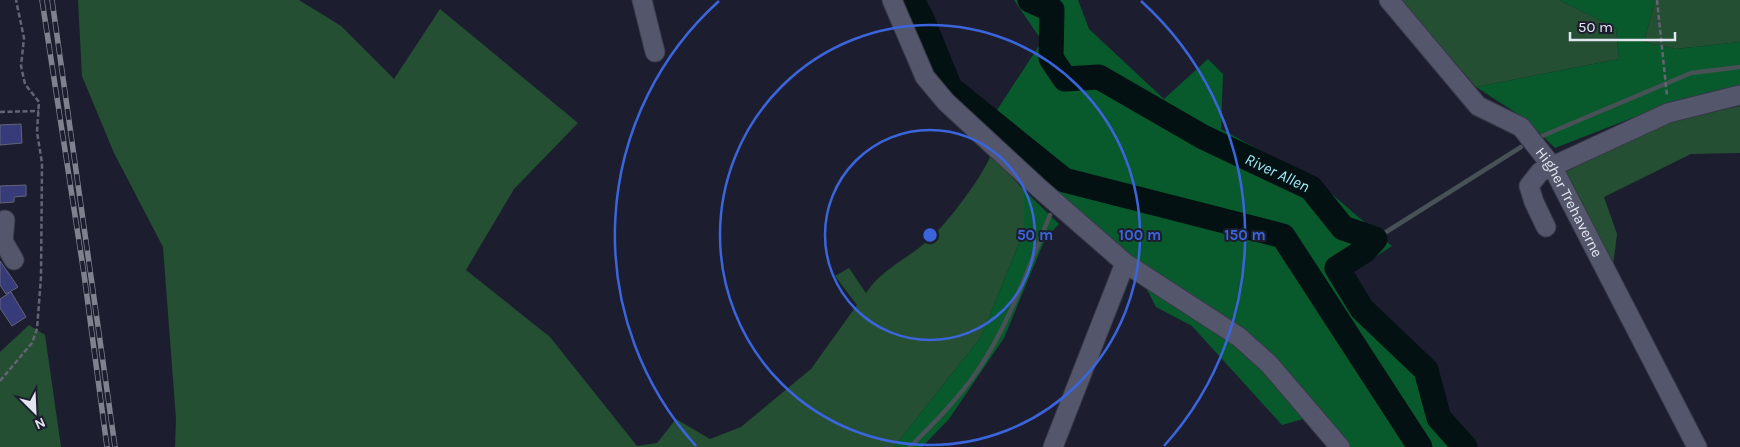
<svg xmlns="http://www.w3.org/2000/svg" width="1740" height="447" font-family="Karla,sans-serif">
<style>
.green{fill:#244f32}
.forest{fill:#085a2d}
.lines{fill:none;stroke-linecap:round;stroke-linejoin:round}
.stream{stroke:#475156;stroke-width:4.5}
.river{stroke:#041113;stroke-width:25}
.building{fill:#373b79;stroke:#62657a}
.minor-casing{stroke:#373947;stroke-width:21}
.path{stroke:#636574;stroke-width:2.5;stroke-dasharray:5 2.5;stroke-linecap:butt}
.minor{stroke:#54576b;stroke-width:19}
.rail-casing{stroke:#7f818f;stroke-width:5.5}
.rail{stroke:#1c1e2f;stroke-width:4;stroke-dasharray:11;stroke-linecap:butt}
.ring{fill:none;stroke:#3b65dc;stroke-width:2.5}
.labels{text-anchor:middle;stroke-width:4;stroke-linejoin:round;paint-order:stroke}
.street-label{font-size:15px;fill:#e3e6f1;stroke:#1c1e2f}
.water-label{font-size:16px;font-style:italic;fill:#9dedfa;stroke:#1c1e2f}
.centre{fill:#3b65dc;stroke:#1c1e2f;stroke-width:2.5}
.ring-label{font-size:15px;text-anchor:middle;font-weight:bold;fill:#3b65dc;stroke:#1c1e2f;stroke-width:4;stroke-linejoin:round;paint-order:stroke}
</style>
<rect width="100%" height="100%" fill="#1c1e2f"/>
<!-- green -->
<g class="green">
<path d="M78,0H299L341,26L394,79L440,9L578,123L514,189L466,270L550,337L637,446L657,443L676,419L710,439L741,427L811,369L857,305L835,276L849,268L866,293C883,267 912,257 933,236C951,218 982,177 991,155L1024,190V231L981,337L894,447H175L176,419L163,247L114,153L82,76Z"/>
<polygon points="1400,0 1559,0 1616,28 1619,59 1476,87"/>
<polygon points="1655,0 1740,0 1740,42 1676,49 1644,42"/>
<polygon points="1740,106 1740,153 1691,154 1604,197 1617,234 1613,266 1565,172 1669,122"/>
<polygon points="29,325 45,335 61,447 0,447 0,352"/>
</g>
<!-- forest -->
<g class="forest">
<polygon points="1014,0 1078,0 1089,29 1164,99 1208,59 1223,74 1221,129 1319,183 1392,246 1337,282 1434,369 1427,418 1471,447 1350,447 1324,413 1282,425 1192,326 1156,307 1130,256 984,130 1042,41"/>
<polygon points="1559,0 1655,0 1644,42 1676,49 1740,42 1740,88 1681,99 1555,148 1524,118 1476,87 1619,59 1616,28"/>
<polygon points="1024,190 1059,224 1045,239 1004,338 949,419 922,447 894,447 981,337 1024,231"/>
</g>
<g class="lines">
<!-- stream -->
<g class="stream">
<polyline points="1535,139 1691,73 1740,67"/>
<polyline points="1060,190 1064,180"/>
<polyline points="1375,239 1521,147"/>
<path d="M910,447C933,424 957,400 976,373C1009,325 1028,269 1050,215"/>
</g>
<!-- river -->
<g class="river">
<polyline points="912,0 922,19 950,88 1064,180 1283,236 1420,447"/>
<path id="s1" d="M1030,0L1052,10L1051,58L1065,79L1099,77L1203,137L1311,188L1343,228L1375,239L1364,251L1337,268L1362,309L1426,370L1439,418L1465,447"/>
</g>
</g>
<!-- building -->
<g class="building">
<polygon points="21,124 22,143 0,145 0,125"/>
<polygon points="26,185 26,196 14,197 14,202 0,203 0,186"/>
<polygon points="0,261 18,287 6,294 0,285"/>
<polygon points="11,292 26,317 12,326 0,308 0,299"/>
</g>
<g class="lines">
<!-- minor casing -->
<g class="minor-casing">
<g id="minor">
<polyline points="642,0 655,52"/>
<polyline points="892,0 925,77 946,102 1039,188 1125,263 1239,337 1269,364 1340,447"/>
<path id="s2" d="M1389,0L1478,106L1521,127L1552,166L1697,447"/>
<polyline points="1546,227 1534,202 1529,186 1540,172 1668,113 1740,95"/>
<polyline points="3,241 14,260"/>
<polyline points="0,242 3,241 5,220"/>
<polyline points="1053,447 1125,263"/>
</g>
</g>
<!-- path -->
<g class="path">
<polyline points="1657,0 1667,96"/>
<polyline points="0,112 39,111"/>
<polyline points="0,381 32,343 37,329 41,277 42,163 37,132 39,102 25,84 21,66 24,38 16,0"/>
</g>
<!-- minor -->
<use href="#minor" class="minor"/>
<!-- rail casing -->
<g class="rail-casing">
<g id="rail">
<polyline points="42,0 84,274 107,447"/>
<polyline points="52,0 115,447"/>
</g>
</g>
<!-- rail -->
<use href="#rail" class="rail"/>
</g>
<!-- distance rings -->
<g class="ring">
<circle cx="930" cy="235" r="105"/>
<circle cx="930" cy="235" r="210"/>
<path d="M696 446A315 315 0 0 1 719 1M1141 1A315 315 0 0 1 1164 446"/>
</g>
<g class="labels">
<!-- street labels -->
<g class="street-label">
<text dy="5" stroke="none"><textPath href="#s2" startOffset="276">Higher Trehaverne</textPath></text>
</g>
<!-- water labels -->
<g class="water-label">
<text dy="6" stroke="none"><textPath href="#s1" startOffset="334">River Allen</textPath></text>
</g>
</g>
<circle cx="930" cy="235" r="8" class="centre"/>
<g class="ring-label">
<text x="1035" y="240">50 m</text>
<text x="1140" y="240">100 m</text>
<text x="1245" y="240">150 m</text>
</g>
<!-- north arrow -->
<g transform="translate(35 412) rotate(156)" stroke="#1c1e2f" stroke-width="4" paint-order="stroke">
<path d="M0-4L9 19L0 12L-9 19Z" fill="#e3e6f1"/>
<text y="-8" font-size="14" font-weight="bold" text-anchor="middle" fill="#e3e6f1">N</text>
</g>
<!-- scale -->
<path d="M1570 32v8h105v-8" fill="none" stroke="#e3e6f1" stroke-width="2.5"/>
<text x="1578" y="32" font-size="15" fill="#e3e6f1" stroke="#1c1e2f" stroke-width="4" paint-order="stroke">50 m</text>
</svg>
